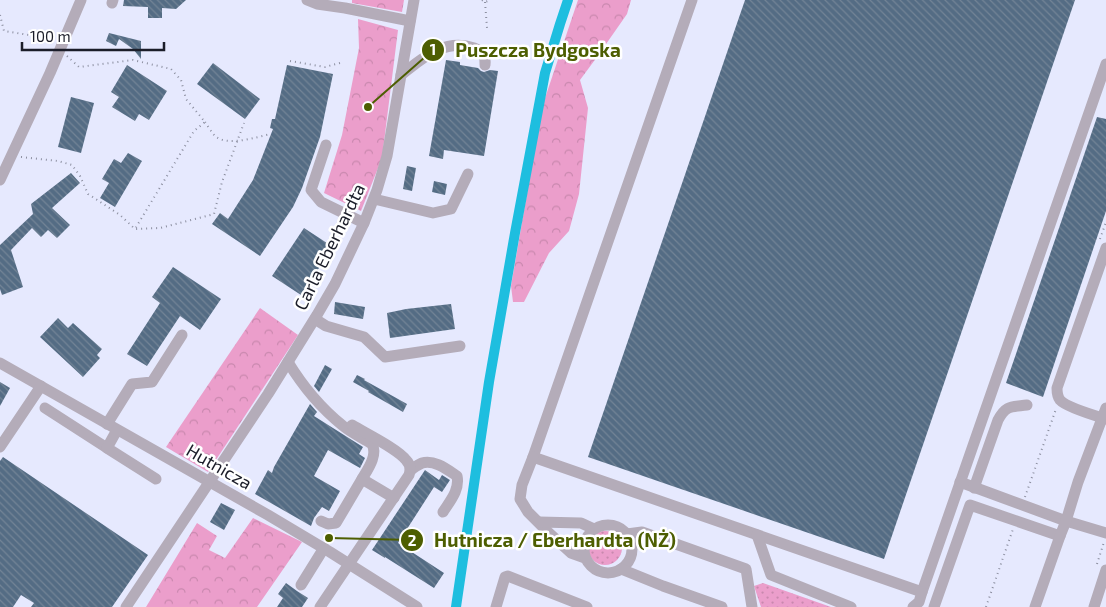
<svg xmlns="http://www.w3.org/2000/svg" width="1106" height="607" font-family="'Exo 2',sans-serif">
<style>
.grass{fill:url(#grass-dots)}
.forest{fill:url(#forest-crowns)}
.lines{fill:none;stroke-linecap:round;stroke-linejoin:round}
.canal{stroke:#1ebedf;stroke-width:10}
.building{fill:url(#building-back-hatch)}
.path{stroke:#8c8fa0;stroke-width:2;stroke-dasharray:1 4;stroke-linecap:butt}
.minor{stroke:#b4acb9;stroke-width:11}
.labels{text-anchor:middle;stroke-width:5;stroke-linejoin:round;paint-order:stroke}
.street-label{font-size:18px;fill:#1b1d29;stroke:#fff}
.leader{fill:none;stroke:#4d5e01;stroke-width:2}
.callout-dot{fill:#4d5e01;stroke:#fff;stroke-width:2}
.mark-label{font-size:15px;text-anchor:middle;font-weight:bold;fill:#fff}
.callout-label{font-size:19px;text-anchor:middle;font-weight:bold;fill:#4d5e01;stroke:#fff;stroke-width:5;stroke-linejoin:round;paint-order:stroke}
</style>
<defs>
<pattern id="grass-dots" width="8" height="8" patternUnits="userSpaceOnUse" patternTransform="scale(1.25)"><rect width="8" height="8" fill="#eb9ecb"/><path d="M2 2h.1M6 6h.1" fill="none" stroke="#c988ae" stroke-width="1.8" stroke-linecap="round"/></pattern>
<pattern id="forest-crowns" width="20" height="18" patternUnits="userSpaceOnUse" patternTransform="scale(1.25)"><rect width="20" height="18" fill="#eb9ecb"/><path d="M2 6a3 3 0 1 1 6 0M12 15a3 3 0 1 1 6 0" fill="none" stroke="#c988ae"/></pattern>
<pattern id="building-back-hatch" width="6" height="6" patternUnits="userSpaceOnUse" patternTransform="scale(1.25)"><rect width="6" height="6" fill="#546c84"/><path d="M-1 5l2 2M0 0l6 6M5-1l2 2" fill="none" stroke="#738496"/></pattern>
</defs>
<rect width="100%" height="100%" fill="#e6e9fe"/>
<!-- grass -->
<g class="grass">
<circle cx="605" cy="548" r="17"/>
<polygon points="763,583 831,607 761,607 754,586"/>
</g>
<!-- forest -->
<g class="forest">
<polygon points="352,0 404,0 402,12 352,3"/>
<polygon points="578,0 631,0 627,14 597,57 580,80 588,108 579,194 569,231 549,253 524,302 513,302 511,286 542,107"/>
<polygon points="358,19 398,30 382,158 361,211 324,193 342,135 359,48"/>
<polygon points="260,308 298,335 208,472 166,447"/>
<polygon points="253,518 302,542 257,607 146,607 197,523 217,536 209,550 225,558"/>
</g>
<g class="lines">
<!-- canal -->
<polyline class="canal" points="456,607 489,382 515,233 545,73 560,24 568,0"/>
</g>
<!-- building -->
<g class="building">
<polygon points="124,0 186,0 176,9 162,8 162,18 148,18 148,7 123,6"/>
<polygon points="745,0 1075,0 884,559 588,457"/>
<polygon points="109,33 141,41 141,59 133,49 119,39 116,46 106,41"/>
<polygon points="446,60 460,62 460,65 478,68 481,71 484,72 490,70 498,71 484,156 444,150 443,159 429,156"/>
<polygon points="213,63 260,99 245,119 197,84"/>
<polygon points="127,65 167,91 149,120 139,114 135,121 112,107 119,97 111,92"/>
<polygon points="287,65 333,74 320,137 302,188 293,207 260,256 212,224 220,213 228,219 253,180 273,129 270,128 272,119 275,119"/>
<polygon points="71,97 94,103 81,153 58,147"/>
<polygon points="1097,117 1106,119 1106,211 1043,397 1006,383"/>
<polygon points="128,153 142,161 115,207 100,198 109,183 102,179 114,159 121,163"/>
<polygon points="407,166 416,168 412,191 403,189"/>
<polygon points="71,173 80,183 52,208 70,225 57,238 48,230 41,237 32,228 11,250 23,287 2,295 0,289 0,245 33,214 31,204"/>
<polygon points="434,181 447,184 445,195 432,192"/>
<polygon points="304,228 333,247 301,295 272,276"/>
<polygon points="173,267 221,299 200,330 180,316 147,366 127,354 160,303 152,297"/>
<polygon points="335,302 365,307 363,319 334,314"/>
<polygon points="451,304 455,329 390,338 387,313 406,309"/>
<polygon points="58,318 68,328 73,323 102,349 97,355 100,358 83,377 40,337"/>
<polygon points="325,365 332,369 319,392 314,386"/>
<polygon points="357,375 365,379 364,380 407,404 403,412 368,392 369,391 353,382"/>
<polygon points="0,382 10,388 0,406"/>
<polygon points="310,404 317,412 314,416 363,447 359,454 365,458 360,468 328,450 314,476 340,491 329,511 322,507 314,518 311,526 255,494 268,470 272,473 274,467"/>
<polygon points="3,457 148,555 112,607 31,607 34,603 21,595 13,607 0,607 0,461"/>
<polygon points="425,470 439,480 442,475 450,480 442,492 434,487 398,543 444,573 434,588 385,557 385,558 372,550"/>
<polygon points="221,503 235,510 224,530 210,522"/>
<polygon points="286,583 297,591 308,598 302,607 277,607 283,598 278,594"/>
</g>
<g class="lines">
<!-- path -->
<g class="path">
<polyline points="482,0 485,2 491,0"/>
<polyline points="485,2 487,28"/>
<polyline points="0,15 4,31 54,39"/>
<polyline points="67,56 79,67 133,60 171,69 181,80 186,99 205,122 194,131 135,229"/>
<polyline points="290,61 325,67 340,63"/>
<path d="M205,122C208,126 211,132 215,136C228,147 256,137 271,134"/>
<polyline points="21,157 58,161 72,165 80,176 88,194 120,215 135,229 160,228 214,214 222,182 244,123"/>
<polyline points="1100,239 1106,222"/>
<polyline points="1025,497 1056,409"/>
<polyline points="1097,564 1104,542"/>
<polyline points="986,607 1013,529"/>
</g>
<!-- minor -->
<g class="minor">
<polyline points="307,0 317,4 345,8 410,21"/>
<polyline points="692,0 533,457 922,592 1106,64"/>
<polyline points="112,3 113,0"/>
<path d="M401,75C423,58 444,38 474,48C482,51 486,56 485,65"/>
<polyline points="326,145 311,190 321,202 364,223"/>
<polyline points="0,180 50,73 81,0"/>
<polyline points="374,199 433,213 451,209 468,174"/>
<path d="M1106,248L1057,388C1057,392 1057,396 1060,400C1066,407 1096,416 1106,419"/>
<polyline points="315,319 326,326 364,337 385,357 460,346"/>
<path d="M288,362C302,385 321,408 342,425C351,433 363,438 372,444C378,455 368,469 362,479"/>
<polyline points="0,363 268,515 330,552 417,607"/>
<polyline points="45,408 107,448"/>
<polyline points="107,424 132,384 152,382 182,335"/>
<polyline points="117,430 107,448 156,479"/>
<polyline points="0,447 41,386"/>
<polyline points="533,457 522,485 520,499 528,512 548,532 571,553 585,558"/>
<path d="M411,470C414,467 418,465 422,463C434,459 448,470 457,476C460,490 450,501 443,512"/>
<polyline points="960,482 1066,521 1106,533"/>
<path d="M974,488L998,420C1006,405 1011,407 1027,405"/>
<polyline points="321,521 328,524 336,523 362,479 394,498"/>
<polyline points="539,522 581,523 594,529"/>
<circle cx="608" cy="549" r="24"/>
<polyline points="627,534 642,532 746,569 752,607"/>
<polyline points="757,535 771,575 851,607"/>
<polyline points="621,569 663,586 722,607"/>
<polyline points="301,585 324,548"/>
<polyline points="126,607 268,394 317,315 335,284 364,223 377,190 387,156 414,0"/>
<path d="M320,607L409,475C411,469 410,464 406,460C398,449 365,433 352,425"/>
<polyline points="496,607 505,577 508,576 587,607"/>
<polyline points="913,607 919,602 922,592"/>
<polyline points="934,607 970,505 1060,536"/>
<polyline points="1035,607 1060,536 1066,521 1078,482 1106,408"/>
<polyline points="1094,607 1106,570"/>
</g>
</g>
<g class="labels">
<!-- street labels -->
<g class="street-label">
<text transform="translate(330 247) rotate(-64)" y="6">Carla Eberhardta</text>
<text transform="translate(219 467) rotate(30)" y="6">Hutnicza</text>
</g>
</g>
<!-- callouts -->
<path class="leader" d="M368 107L433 50M329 538L412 540"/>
<g class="callout-dot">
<circle cx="368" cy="107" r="5"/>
<circle cx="329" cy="538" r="5"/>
<circle cx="433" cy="50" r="12"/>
<circle cx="412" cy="540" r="12"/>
</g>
<g class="mark-label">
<text x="433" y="55">1</text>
<text x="412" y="546">2</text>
</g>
<g class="callout-label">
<text x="538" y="57">Puszcza Bydgoska</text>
<text x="555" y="547">Hutnicza / Eberhardta (NŻ)</text>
</g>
<!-- scale -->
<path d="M22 42v8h142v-8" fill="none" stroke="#1b1d29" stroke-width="2.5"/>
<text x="30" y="42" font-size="15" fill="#1b1d29" stroke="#ffffff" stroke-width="4" paint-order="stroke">100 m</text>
</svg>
